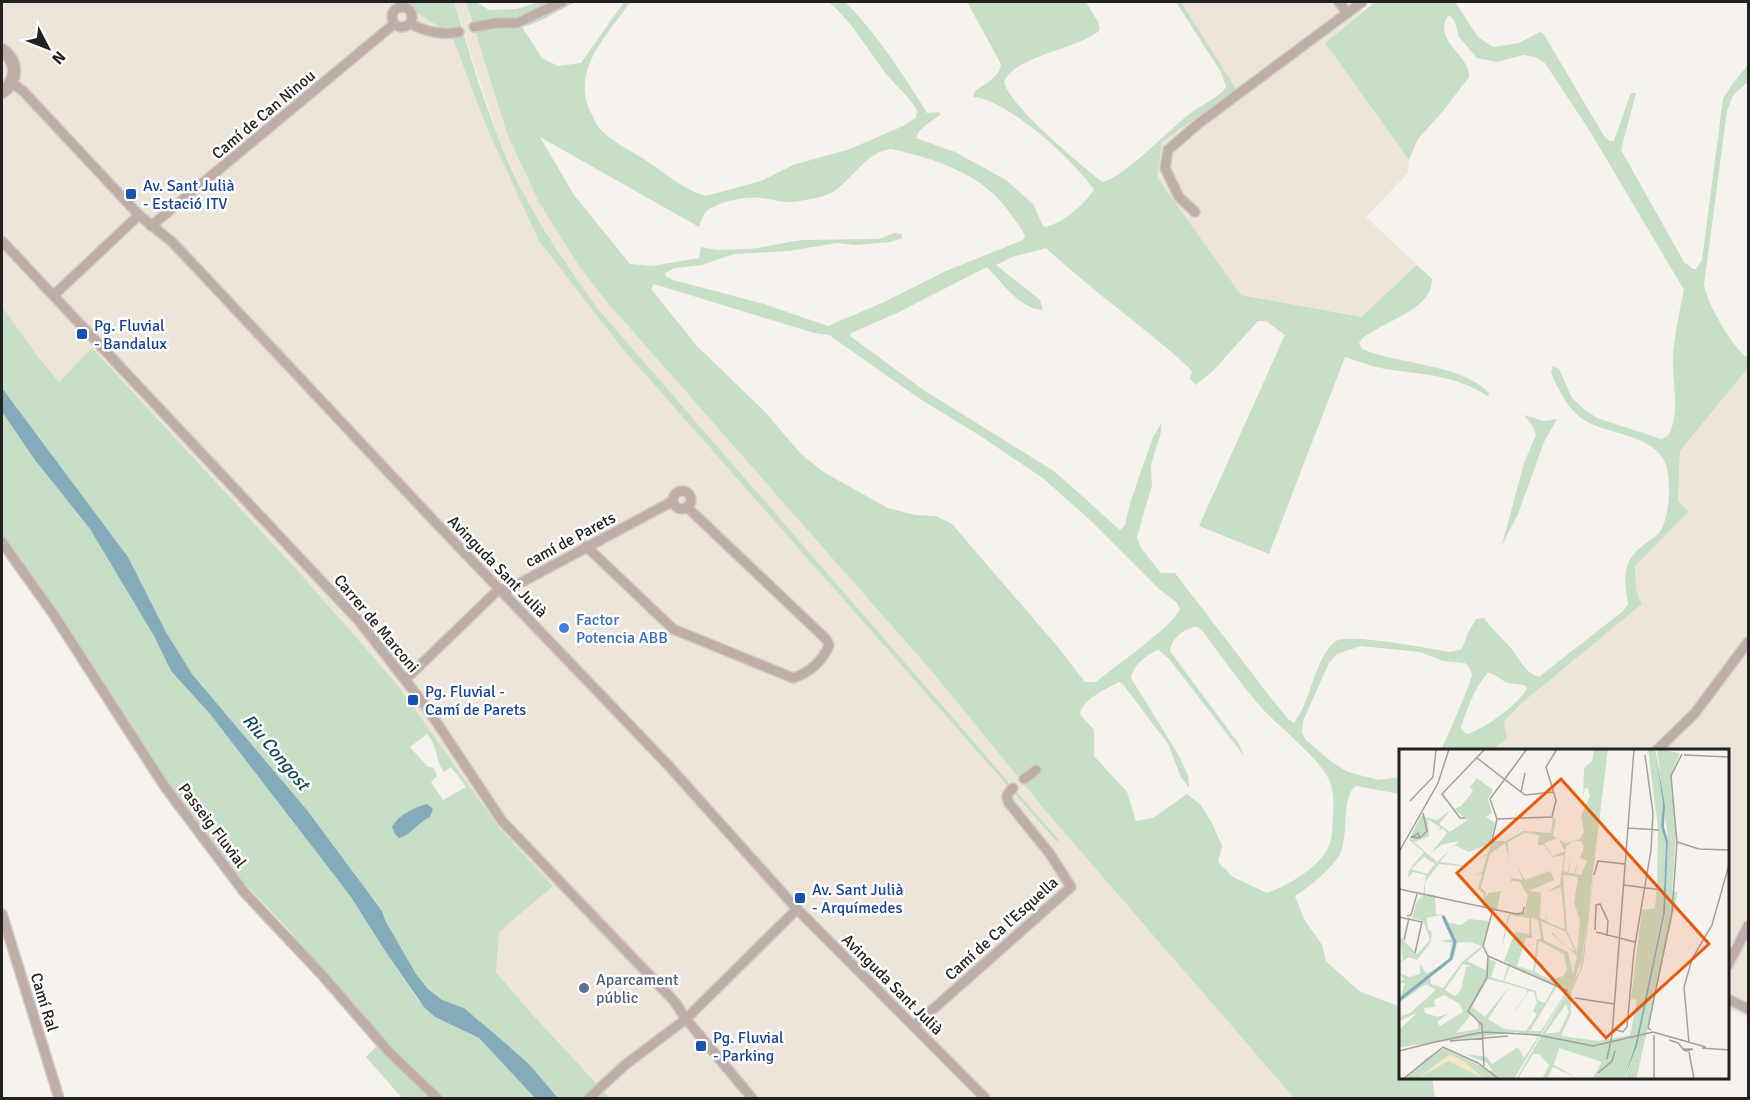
<svg xmlns="http://www.w3.org/2000/svg" width="1750" height="1100" font-family="Signika,sans-serif">
<style>
.built{fill:#ede5da}
.green{fill:#c7dec7;fill-rule:evenodd}
.water{fill:#83abb9}
.lines{fill:none;stroke-linecap:round;stroke-linejoin:round}
.minor-casing{stroke:#d0cdc9;stroke-width:12}
.tertiary-casing{stroke:#d0cdc9;stroke-width:15}
.minor{stroke:#bfada8;stroke-width:9}
.tertiary{stroke:#bfada8;stroke-width:12}
.transit-dot{fill:#1a4fb4;stroke:#fff;stroke-width:2}
.shop-dot{fill:#3f7fe0;stroke:#fff;stroke-width:2}
.service-dot{fill:#5c6f8a;stroke:#fff;stroke-width:2}
.labels{text-anchor:middle;stroke-width:5;stroke-linejoin:round;paint-order:stroke}
.street-label{font-size:16px;fill:#232220;stroke:#fff}
.transit-label{font-size:16px;fill:#164399;stroke:#fff;text-anchor:start}
.shop-label{font-size:16px;fill:#366cbe;stroke:#fff;text-anchor:start}
.service-label{font-size:16px;fill:#4e5e75;stroke:#fff;text-anchor:start}
.water-label{font-size:18px;font-style:italic;fill:#0f4858;stroke:#fff}
.inset-river{fill:none;stroke:#83abb9;stroke-width:3}
.inset-road{fill:none;stroke:#a29f9c;stroke-width:1.5}
.view{fill:#e8590c;fill-opacity:0.15;stroke:#e8590c;stroke-width:3}
.inset-edge{fill:none;stroke:#232220;stroke-width:3}
</style>
<rect width="100%" height="100%" fill="#f6f3ee"/>
<!-- built -->
<g class="built">
<polygon points="2,2 399,2 451,34 487,128 539,241 622,348 1057,842 1059,840 1038,816 599,310 574,276 530,206 499,140 454,2 466,2 474,31 581,269 607,302 935,675 1044,809 1294,1098 610,1098 533,1015 447,914 444,805 471,788 454,764 92,349 60,383 39,358 2,306"/>
<polygon points="1181,2 1347,2 1364,11 1325,43 1409,160 1408,173 1366,217 1417,265 1361,317 1241,295 1156,177 1162,142 1235,89"/>
<polygon points="1748,368 1748,1018 1728,1009 1728,750 1491,750 1506,739 1504,723 1522,703 1642,604 1636,590 1635,566 1689,511 1678,501 1680,451"/>
</g>
<!-- green -->
<g class="green">
<path d="M399,2H454C475,71 495,144 531,207C551,243 575,277 599,310L1038,816L1059,840L1057,842L622,348L539,241L487,128L451,34Z"/>
<path d="M466,2H476L489,10L516,9L539,2H576C558,10 542,23 522,27L542,58L558,66L581,63L624,2H630C609,34 569,70 591,113C594,118 596,125 600,129C611,141 628,149 642,158C662,170 683,190 706,196L761,181L793,165L850,149L903,126L916,118L917,110C907,94 892,83 881,67C864,43 851,22 829,2H845C877,34 903,74 927,113L938,112L941,114C933,121 919,127 916,138L955,152L1006,180L1033,204L1043,226L1046,227C1066,221 1082,206 1094,190C1077,163 1006,98 973,97L975,91C986,83 999,78 1001,64L967,2H1086L1098,22L1100,30C1077,50 1015,55 1004,82C1011,108 1080,164 1102,182C1124,178 1170,128 1192,112C1203,104 1218,98 1226,87L1221,72L1176,2H1181L1236,89L1162,142L1157,177L1241,295L1361,317L1417,265L1432,279C1433,309 1385,321 1364,337L1359,343L1362,349C1399,365 1461,363 1490,394L1487,396C1458,375 1419,374 1385,369C1371,366 1358,361 1345,357L1269,554L1199,526L1285,335L1266,321H1258L1213,371L1196,385L1190,379L1192,371L1187,366C1142,325 1091,290 1046,248L1012,257L996,265L1040,300L1043,310C1018,308 1004,284 987,267L897,313L851,333L850,336L925,391L1054,471L1120,530L1125,525L1130,503L1153,437L1162,422L1161,432L1151,465L1152,485L1137,537L1141,548L1161,573H1175L1271,698L1288,719L1294,723C1308,704 1311,680 1322,659C1325,653 1330,645 1336,641C1350,633 1430,649 1450,652L1462,649L1468,633L1476,619L1484,618C1492,629 1501,637 1510,647C1520,658 1523,672 1539,677L1623,611L1628,605C1624,578 1621,561 1645,544C1651,539 1658,536 1662,528C1669,514 1670,490 1668,474C1664,433 1608,437 1581,418C1567,408 1558,388 1551,373L1553,366L1559,369L1572,398L1584,409L1597,418L1661,439L1668,436C1682,410 1671,382 1673,354C1675,333 1679,312 1684,290L1591,133L1545,63L1535,57L1523,55L1497,62L1477,58L1459,37L1455,22L1450,16L1447,17C1434,43 1470,54 1469,77L1443,111L1418,139L1409,160L1325,43L1375,2H1455L1478,37L1493,47L1519,43L1540,32L1543,33L1604,136L1610,141H1614L1630,95L1632,93H1636L1621,150L1684,262L1693,269H1696L1702,260L1723,99L1733,83L1748,65V82L1733,95L1727,111L1704,285C1708,305 1730,343 1745,356L1748,355V368L1680,451L1678,501L1689,511L1635,566L1636,590L1642,604L1522,703L1504,722L1507,739L1491,750H1441C1445,743 1472,680 1472,675C1471,669 1468,666 1465,663L1443,661L1420,652L1361,646L1337,654L1329,663L1303,721L1302,733L1306,740L1333,763L1348,772L1378,780L1400,777V794L1356,786C1341,795 1349,837 1340,854C1330,871 1311,885 1295,896L1304,919L1322,945L1326,961L1359,991L1400,1007V1078H1432L1435,1098H1294L1044,809L935,675L607,302L581,269L539,202L508,136ZM540,137L699,227C701,220 704,211 711,208C724,201 746,196 761,198C771,199 782,203 793,202C804,200 823,198 833,192C852,180 867,151 891,149C937,159 986,175 1012,216C1017,223 1022,229 1025,236L1023,240L946,271L884,302L828,326L764,304L673,280L666,276L665,273L675,268L702,265L734,254L789,251L837,243L855,245L891,242L902,238V234L894,233L879,239L801,240L751,249L716,250L701,247L699,258L652,266L630,264L574,195ZM654,284L814,333L829,335L920,399L979,435L1044,479L1091,521L1159,589L1176,602L1180,609C1171,628 1115,666 1096,682H1085L1057,646L952,524L936,516L915,515L888,508L825,473L801,454L766,413L697,346L651,289ZM1194,627H1198L1204,633C1222,657 1240,683 1260,706C1279,728 1312,751 1327,776C1334,788 1334,803 1333,816C1332,825 1333,835 1330,843C1323,866 1287,886 1267,893L1233,877L1218,862L1222,846L1212,823L1200,804L1187,794L1153,818L1136,821L1127,792L1094,756V730L1080,714C1083,699 1106,689 1119,682L1122,683L1168,744L1181,777L1189,788L1188,775L1178,754L1131,678C1133,666 1146,654 1159,650L1170,660L1244,756L1239,744L1170,651C1172,639 1181,630 1194,627ZM1488,673C1496,674 1499,679 1506,682C1512,685 1520,683 1526,686L1527,689C1518,704 1483,731 1466,734L1461,728C1465,713 1477,683 1488,673Z"/>
<path d="M2,306L39,358L59,382L92,348L295,568L396,683L500,829L553,886L499,932L496,972L533,1015L610,1098H558L529,1064L503,1041L464,1008L441,1000L428,989L416,974L385,920L382,911L307,810L192,674L166,632L128,557L2,388ZM427,734C439,748 434,758 444,772L451,767L466,787L443,800L431,782L437,776L434,768L427,766L410,747Z"/>
<polygon points="2,412 35,460 90,529 154,636 171,671 210,714 351,897 387,954 418,1000 435,1017 479,1038 535,1098 402,1098 366,1057 383,1040 288,929 236,874 177,796 73,638 2,536"/>
<polygon points="1524,415 1544,421 1557,419 1544,442 1518,514 1502,545 1524,463 1536,435 1532,425"/>
</g>
<!-- water -->
<g class="water">
<polygon points="2,388 128,557 166,632 192,674 307,810 382,911 385,920 416,974 428,989 442,1000 464,1008 503,1041 529,1064 558,1098 535,1098 479,1038 435,1017 424,1007 387,954 351,897 210,714 171,671 154,636 90,529 35,460 2,412"/>
<path d="M427,804L433,809L430,817C417,823 410,836 399,838L395,834L392,827C398,815 415,807 427,804Z"/>
</g>
<g class="lines">
<!-- minor casing -->
<g class="minor-casing">
<g id="minor">
<polyline points="1339,2 1347,13"/>
<circle cx="402" cy="17" r="10"/>
<path d="M410,23C424,32 443,35 459,32"/>
<polyline points="474,27 496,23 517,23 562,2"/>
<polyline points="11,82 23,91 139,215 172,242 193,264 436,523 668,765 797,909 985,1098"/>
<polyline points="1195,212 1179,197 1165,168 1168,150 1198,124 1362,2"/>
<polyline points="151,226 394,24"/>
<polyline points="2,241 359,621 427,708 502,821 675,1002 686,1019 752,1098"/>
<polyline points="54,295 139,215"/>
<circle cx="682" cy="500" r="9"/>
<polyline points="2,542 54,615 165,787 244,892 323,976 389,1052 437,1098"/>
<path d="M586,546L673,629L793,678C809,673 823,661 829,645L826,639L687,507"/>
<polyline points="406,679 499,589 509,589 673,501"/>
<polyline points="1657,750 1695,713 1748,642"/>
<polyline points="1024,779 1036,770"/>
<polyline points="2,914 59,1098"/>
<polyline points="1728,965 1748,926"/>
<polyline points="1728,999 1748,1009"/>
<path d="M914,1026L1071,887L1050,854L1009,803C1005,796 1008,793 1013,788"/>
<polyline points="589,1098 625,1065 686,1019 797,909"/>
</g>
</g>
<!-- tertiary casing -->
<g class="tertiary-casing">
<path id="tertiary" d="M2,50C18,61 18,81 2,92"/>
</g>
<!-- minor -->
<use href="#minor" class="minor"/>
<!-- tertiary -->
<use href="#tertiary" class="tertiary"/>
</g>
<!-- markers -->
<g class="transit-dot">
<rect x="125" y="188" width="12" height="12" rx="3"/>
<rect x="76" y="328" width="12" height="12" rx="3"/>
<rect x="407" y="694" width="12" height="12" rx="3"/>
<rect x="794" y="892" width="12" height="12" rx="3"/>
<rect x="695" y="1040" width="12" height="12" rx="3"/>
</g>
<circle class="shop-dot" cx="564" cy="628" r="6"/>
<circle class="service-dot" cx="584" cy="988" r="6"/>
<g class="labels">
<!-- street labels -->
<g class="street-label">
<text transform="translate(263 114) rotate(-40)" y="6">Camí de Can Ninou</text>
<text transform="translate(570 539) rotate(-28)" y="6">camí de Parets</text>
<text transform="translate(498 566) rotate(46)" y="6">Avinguda Sant Julià</text>
<text transform="translate(377 623) rotate(50)" y="6">Carrer de Marconi</text>
<text transform="translate(213 825) rotate(53)" y="6">Passeig Fluvial</text>
<text transform="translate(1001 928) rotate(-42)" y="6">Camí de Ca l'Esquella</text>
<text transform="translate(893 984) rotate(45)" y="6">Avinguda Sant Julià</text>
<text transform="translate(45 1002) rotate(73)" y="6">Camí Ral</text>
</g>
<!-- transit labels -->
<g class="transit-label">
<text x="143" y="191">Av. Sant Julià<tspan x="143" dy="18">- Estació ITV</tspan></text>
<text x="94" y="331">Pg. Fluvial<tspan x="94" dy="18">- Bandalux</tspan></text>
<text x="425" y="697">Pg. Fluvial -<tspan x="425" dy="18">Camí de Parets</tspan></text>
<text x="812" y="895">Av. Sant Julià<tspan x="812" dy="18">- Arquímedes</tspan></text>
<text x="713" y="1043">Pg. Fluvial<tspan x="713" dy="18">- Parking</tspan></text>
</g>
<!-- shop labels -->
<g class="shop-label">
<text x="576" y="625">Factor<tspan x="576" dy="18">Potencia ABB</tspan></text>
</g>
<!-- service labels -->
<g class="service-label">
<text x="596" y="985">Aparcament<tspan x="596" dy="18">públic</tspan></text>
</g>
<!-- water labels -->
<g class="water-label">
<text transform="translate(276 752) rotate(50)" y="6">Riu Congost</text>
</g>
</g>
<!-- overview -->
<g transform="translate(1399 749)">
<rect width="330" height="330" fill="#f6f3ee"/>
<path d="M195,0H209L184,206L176,229L115,330H6L26,310L45,299L94,323L88,314L66,305L88,308L93,315L119,298L125,309L139,288L117,283L0,298L1,280L18,264L0,272V268L11,264L37,241L27,235L0,254L6,234H0L5,230L0,224L10,228L21,225V215L27,224L31,223L50,210L53,194L41,192L53,190L42,166L28,169L29,180L33,183L32,193L18,211L10,208L0,214L4,210L0,187L18,205L31,191L24,172L13,169L18,152L24,146L27,126L14,123L9,129L10,121L25,103L10,91L22,67L38,71L52,61L40,75L51,83L68,71L55,60L62,57L74,42L71,38L78,29L94,41L89,50L93,64L87,68L96,74L92,92H107L124,82L152,84L154,68L157,71L154,87L166,94L181,90L185,82L182,67L191,47L189,39H186L184,48L185,19L193,12ZM29,71L41,78L40,82L43,79L48,84L32,104L42,96L60,92L38,113L15,93L30,87ZM126,84L140,86L139,96H145L154,108L165,106L161,135L148,143L162,138L166,180L148,173L147,164V172L141,169L142,143L130,142L155,131L151,122L126,131L117,115L124,131L113,129L111,132L121,133L129,147L125,165H110L106,179L103,199L111,166L130,169V185L116,183L105,212L110,214L104,232L92,228L97,213L88,209L87,221L68,212L83,199L90,172L70,170L62,176L50,174L45,166L37,165L36,146L26,145V133L40,115L68,118L88,106L83,123L77,126L83,125L79,140L85,145L83,157L98,160L102,142L89,144L86,151L87,144L82,138L91,105L106,94L110,111L109,93ZM159,89L166,102L154,107L145,94ZM174,91L183,93L185,98L181,109L188,112L182,126L176,125L180,110L175,124H170L172,107L169,123L164,122L167,98ZM92,94L89,104L70,117L41,113L55,96L70,103ZM25,108L36,115L28,125L12,120ZM164,126L179,128L175,154L181,171L178,203L168,182ZM132,169L139,171L142,190H138L134,222L118,217L127,189H133ZM142,172L167,183L176,202L168,198L154,184H152L178,207L174,225L169,203L145,191ZM140,192L165,205L168,221L164,227L152,231L136,223ZM71,193L83,197L64,212L44,239L32,235L31,228L55,208L58,194ZM64,215L73,217L67,218L62,241L56,247L46,241ZM111,217L156,236L146,254L138,251L137,242L105,232ZM89,230L113,236L128,241V244L117,260L115,264L130,242L135,243L138,254L134,262L138,265L127,282L105,280L89,270L111,237L86,268L73,258ZM158,237L166,244L142,282H131ZM45,246L61,255L64,263L41,277L38,273L50,264L39,268L26,264L25,259L36,258L35,251ZM72,266L79,271V280L57,284ZM249,0H256L264,55L262,77L267,94L264,165L236,297L225,330H193L203,313L160,299L155,316L179,330L154,318L148,330H143L150,316L140,305H134L120,328L122,330H117L181,221L196,117L184,217L172,243V265L162,287L200,292L231,286L238,251L232,250L243,161L256,159L258,138L259,79ZM167,255L170,263L160,283L146,285ZM258,0L281,4L272,27L277,86L273,142L279,143L239,322L237,330H226L238,297L266,163L269,92Z" fill="#c7dec7" fill-rule="evenodd"/>
<path d="M51,305L66,313L85,330L49,312L18,330Z" fill="#f3eac4"/>
<path d="M256,0L266,57L265,78L269,92L266,163L238,297L225,330L236,297L264,165L267,94L262,77L264,55Z" fill="#83abb9"/>
<path class="inset-river" d="M0,251L52,210L56,193L44,167"/>
<path class="inset-road" d="M285,6L330,8M78,9L126,46L155,43M122,43L126,24M11,52L34,28L37,0M63,69H66H61L43,45L86,0M98,70L153,68L157,51L147,18L158,0M98,70L91,50L128,0M229,79L260,81M19,84L21,89L12,88L15,87ZM22,88L28,82L24,64M93,92L98,70M278,93L300,100L330,101M0,103L39,34L50,0M195,126L199,112L226,115M225,136L263,141M0,140L117,165L124,164L125,158M8,167L12,166L18,145M0,168L23,173L16,204M196,181L197,156L201,155L209,172L208,187M197,183L236,193M5,191L10,169M89,207L169,242M89,207L84,197L94,160M176,249L215,255M214,280L224,283L228,278L235,202L252,101L254,64L246,6M252,281L249,279L273,163L278,93L272,27L283,5M255,286V330M270,291L279,294L284,300L285,301L288,302L294,300H284M51,292L109,287M36,293L84,283L139,286L194,297L254,283L307,298M290,294L285,238L293,210L313,176L330,116M303,299L330,301M0,302L40,292M290,303L295,330M208,310L213,286L235,0M85,317L83,276L69,262L88,228L89,207M199,324L213,312L216,302M4,330L44,298L79,314L100,330"/>
<path class="view" d="M162,30L310,195L207,289L58,124Z"/>
<rect width="330" height="330" class="inset-edge"/>
</g>
<!-- border -->
<rect width="1750" height="1100" fill="none" stroke="#232220" stroke-width="6"/>
<!-- north arrow -->
<g transform="translate(48 48) rotate(132)" stroke="#ffffff" stroke-width="4.5" paint-order="stroke">
<path d="M0-4.5L10 22L0 15L-10 22Z" fill="#232220"/>
<text y="-9" font-size="16" font-weight="bold" text-anchor="middle" fill="#232220">N</text>
</g>
</svg>
